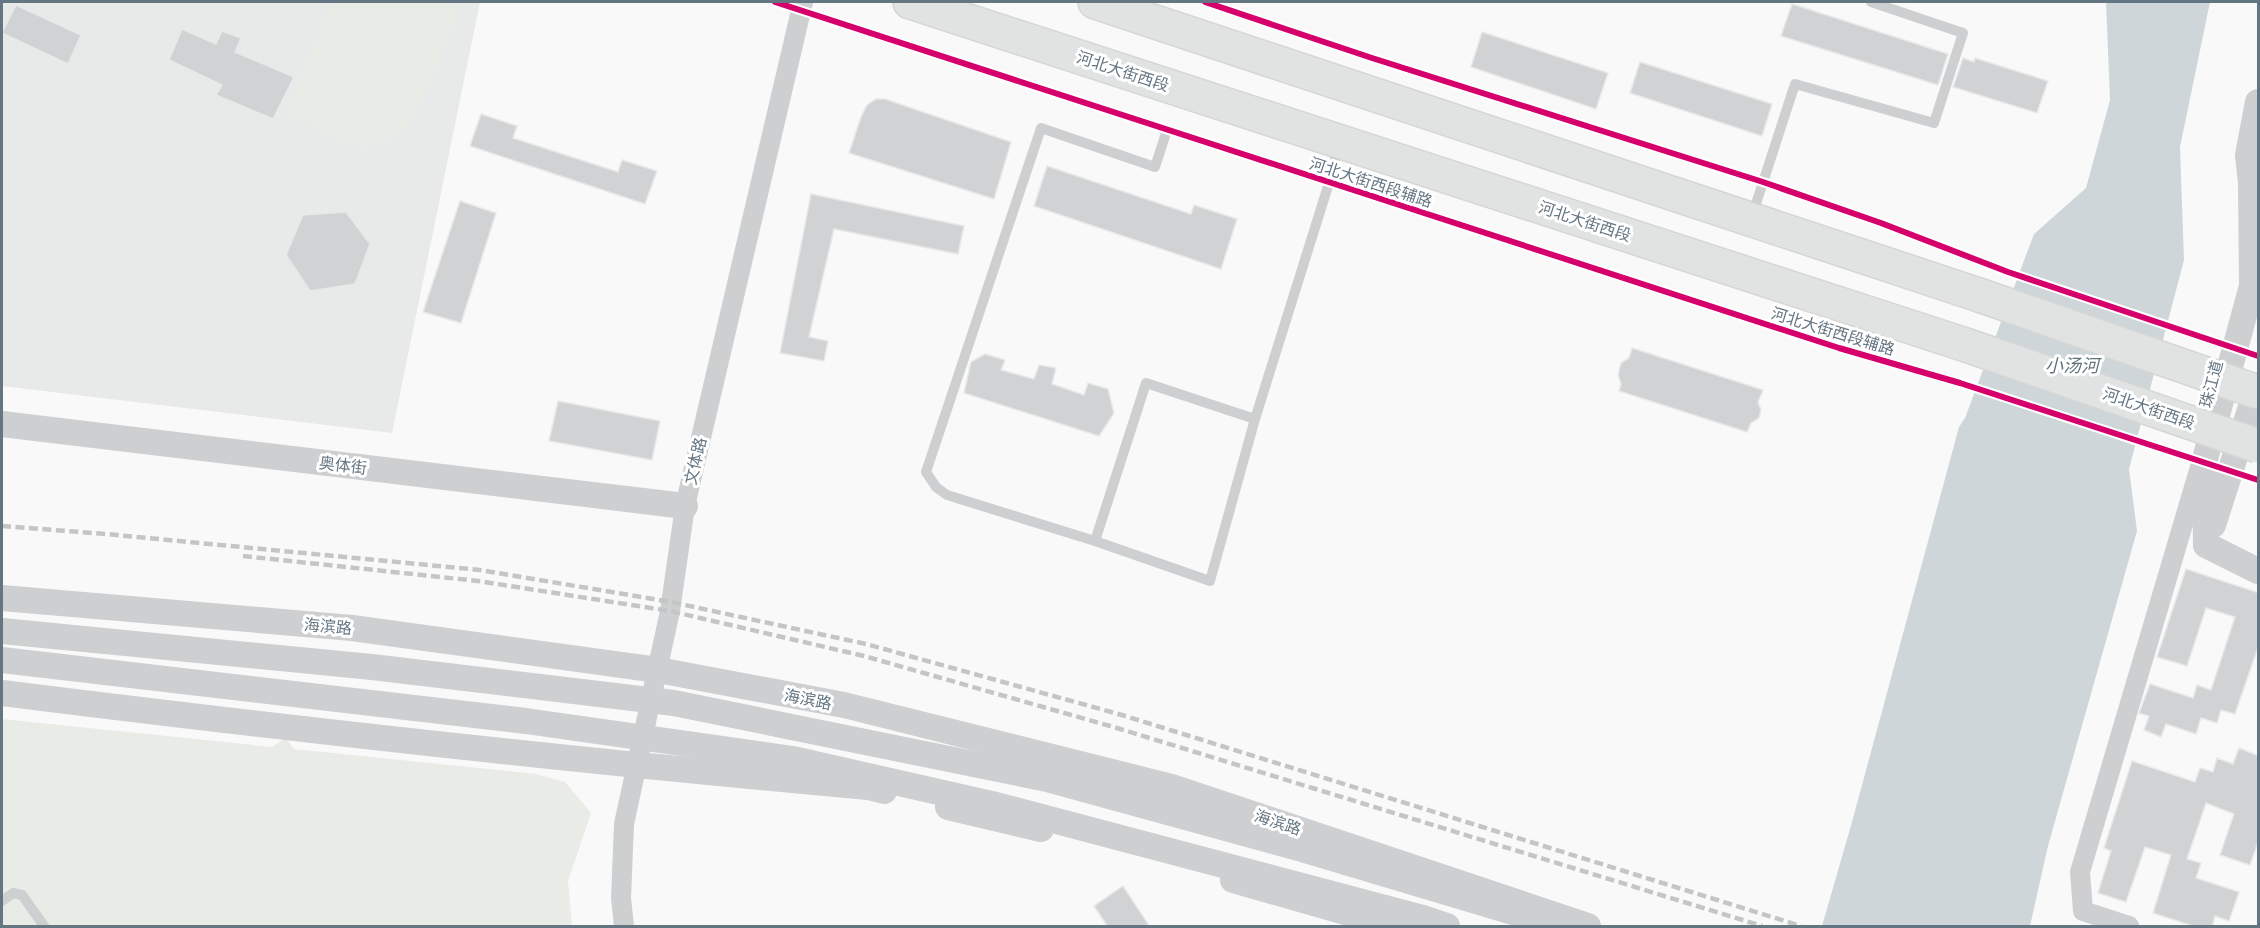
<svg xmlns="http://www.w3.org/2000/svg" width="2260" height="928" font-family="'Archivo Narrow','Noto Sans SC',sans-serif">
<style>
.built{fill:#e8e9e9}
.green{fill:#e8ebe6}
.water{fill:#ced6d9}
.building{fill:#d0d2d3;stroke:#e8e8e8;stroke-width:1.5}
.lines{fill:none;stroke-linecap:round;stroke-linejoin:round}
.trunk-casing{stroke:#d5d6d6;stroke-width:36}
.service{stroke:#cecfd0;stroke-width:10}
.minor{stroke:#cecfd0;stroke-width:20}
.tertiary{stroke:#cecfd0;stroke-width:26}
.trunk{stroke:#e1e2e2;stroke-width:33}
.rail{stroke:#c3c5c6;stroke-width:4.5;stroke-dasharray:9 4.5;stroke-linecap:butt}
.trunk-bridge-casing{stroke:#d5d6d6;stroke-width:36;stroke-linecap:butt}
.tertiary-bridge{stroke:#cecfd0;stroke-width:26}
.trunk-bridge{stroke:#e1e2e2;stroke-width:33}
.cycleway-casing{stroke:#fff;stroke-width:10}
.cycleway{stroke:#d6006c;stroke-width:6}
.labels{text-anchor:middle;stroke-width:6;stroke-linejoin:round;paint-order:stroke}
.street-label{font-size:16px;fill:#657683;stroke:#fff}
.water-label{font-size:18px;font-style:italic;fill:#60757c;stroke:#fff}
</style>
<rect width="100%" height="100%" fill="#f9f9f9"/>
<!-- built -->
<polygon class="built" points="2,2 480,2 392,433 2,386"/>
<!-- green -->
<g class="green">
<path d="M332,2H462L415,117C391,141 368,157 335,139C322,132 313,126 306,114L302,122L284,116Z"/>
<polygon points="2,719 272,747 286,738 294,749 536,774 565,782 591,813 568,881 572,926 2,926"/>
</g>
<!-- water -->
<polygon class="water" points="2106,2 2210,2 2180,147 2184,260 2129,469 2137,531 2048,846 2030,926 1822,926 1852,822 1959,427 1965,418 2034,234 2086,188 2110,100"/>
<!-- building -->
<g class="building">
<polygon points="1792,4 1948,54 1938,85 1781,36"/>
<polygon points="16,5 81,35 68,64 2,33"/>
<polygon points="182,29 216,44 222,31 241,38 235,52 294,77 273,119 216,95 222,85 169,60"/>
<polygon points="1482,32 1608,73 1596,109 1471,67"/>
<polygon points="1963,58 1974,62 1975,58 2048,81 2037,113 1953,87"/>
<polygon points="1640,62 1772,104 1762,136 1630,93"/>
<polygon points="876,99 885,99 1011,142 994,199 849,153 861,117 867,105"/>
<polygon points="481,114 517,126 513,138 618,172 622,160 657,171 645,204 470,146"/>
<polygon points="1047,166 1191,214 1194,205 1237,219 1221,269 1034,206"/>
<polygon points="811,194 964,226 958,254 834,229 809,337 828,341 824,361 780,353"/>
<polygon points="460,201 496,213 461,323 423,312"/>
<polygon points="346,212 370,244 355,284 310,291 286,255 303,215"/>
<polygon points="1632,348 1763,390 1758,402 1761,410 1759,418 1751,423 1747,432 1619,391 1621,384 1618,375 1621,363 1629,358"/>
<polygon points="985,354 1005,360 1001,370 1034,379 1039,365 1056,368 1052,384 1084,395 1088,383 1108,389 1114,413 1099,436 964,393 971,362"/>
<polygon points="558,401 660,421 652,460 549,441"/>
<polygon points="2186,569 2259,593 2259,644 2235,714 2221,710 2217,723 2201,718 2196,734 2166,724 2161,737 2144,730 2149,716 2139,713 2150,684 2193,698 2197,685 2211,690 2235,617 2206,608 2187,666 2157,657"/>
<polygon points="2239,748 2259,756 2259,839 2250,865 2220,855 2234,814 2206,803 2187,859 2201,863 2196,878 2239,892 2229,921 2215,916 2212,927 2196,927 2153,913 2171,855 2145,847 2126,902 2098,893 2111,851 2104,848 2132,761 2195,782 2200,768 2213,772 2217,758 2233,764"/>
<polygon points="1123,886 1150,927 1108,927 1094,906"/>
</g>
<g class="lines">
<!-- trunk casing -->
<g class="trunk-casing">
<g id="trunk">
<polyline points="910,2 1966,345"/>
<polyline points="1095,2 1979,295"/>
</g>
</g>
<!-- service -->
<g class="service">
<polyline points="1167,130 1155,167 1041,128 926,472 936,487 947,495 1095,541 1210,581 1255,419 1329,183 1339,144"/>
<polyline points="1752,216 1795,84 1934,123 1963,33 1871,2"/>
<polyline points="1095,541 1146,383 1255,419"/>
<polyline points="2,901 13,893 22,895 44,926"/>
</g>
<!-- minor -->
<g class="minor">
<polyline points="624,926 621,898 624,824 670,611 685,506 803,2"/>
<polyline points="2129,926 2083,911 2080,872 2200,467"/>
</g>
<!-- tertiary -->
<g class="tertiary">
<polyline points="2258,102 2248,155 2251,183 2252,286 2205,459 2206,545 2258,571"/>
<polyline points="2,424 685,506"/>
<polyline points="2213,525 2258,385"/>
<polyline points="2,598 352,628 658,670 844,705 1172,787 1588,926"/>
<path d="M2,693C290,729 578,761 868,787L884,791"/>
<polyline points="948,807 1041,829"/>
<polyline points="1233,880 1394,926"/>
</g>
<!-- trunk -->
<use href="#trunk" class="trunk"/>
<!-- rail -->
<g class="rail">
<polyline points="2,526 106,534 480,570 671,602 866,644 1122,715 1801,926"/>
<polyline points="243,556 478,581 670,611 864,656 1117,728 1762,926"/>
</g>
<!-- trunk-bridge casing -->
<g class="trunk-bridge-casing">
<g id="trunk-bridge">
<polyline points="1979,295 2258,392"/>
<polyline points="1966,345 2258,446"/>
</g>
</g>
<!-- tertiary-bridge -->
<g class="tertiary-bridge">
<polyline points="2,631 372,667 674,703 1047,779 1302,849 1523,915 1551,926"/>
<polyline points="2,660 526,721 793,759 996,805 1423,918 1447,926"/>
</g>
<!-- trunk-bridge -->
<use href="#trunk-bridge" class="trunk-bridge"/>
<!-- cycleway casing -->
<g class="cycleway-casing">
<g id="cycleway">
<polyline points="775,2 1839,348 1960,383 2258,480"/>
<polyline points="1205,2 1372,58 1763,182 1881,223 2008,272 2258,356"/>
</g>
</g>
<!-- cycleway -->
<use href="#cycleway" class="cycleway"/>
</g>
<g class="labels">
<!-- street labels -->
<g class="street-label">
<text transform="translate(1123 71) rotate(18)" y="6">河北大街西段</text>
<text transform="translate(1371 182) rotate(18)" y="6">河北大街西段辅路</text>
<text transform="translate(1585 221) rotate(18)" y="6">河北大街西段</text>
<text transform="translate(1833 331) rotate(17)" y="6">河北大街西段辅路</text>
<text transform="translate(2211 384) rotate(-75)" y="6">珠江道</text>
<text transform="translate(2149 408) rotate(19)" y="6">河北大街西段</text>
<text transform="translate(695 461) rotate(-77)" y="6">文体路</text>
<text transform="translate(343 465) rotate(7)" y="6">奥体街</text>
<text transform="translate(328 626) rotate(5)" y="6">海滨路</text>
<text transform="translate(808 699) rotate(11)" y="6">海滨路</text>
<text transform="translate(1278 822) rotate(18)" y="6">海滨路</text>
</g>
<!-- water labels -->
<g class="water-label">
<text x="2072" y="372">小汤河</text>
</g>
</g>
<!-- border -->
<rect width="2260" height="928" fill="none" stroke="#657683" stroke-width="6"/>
</svg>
